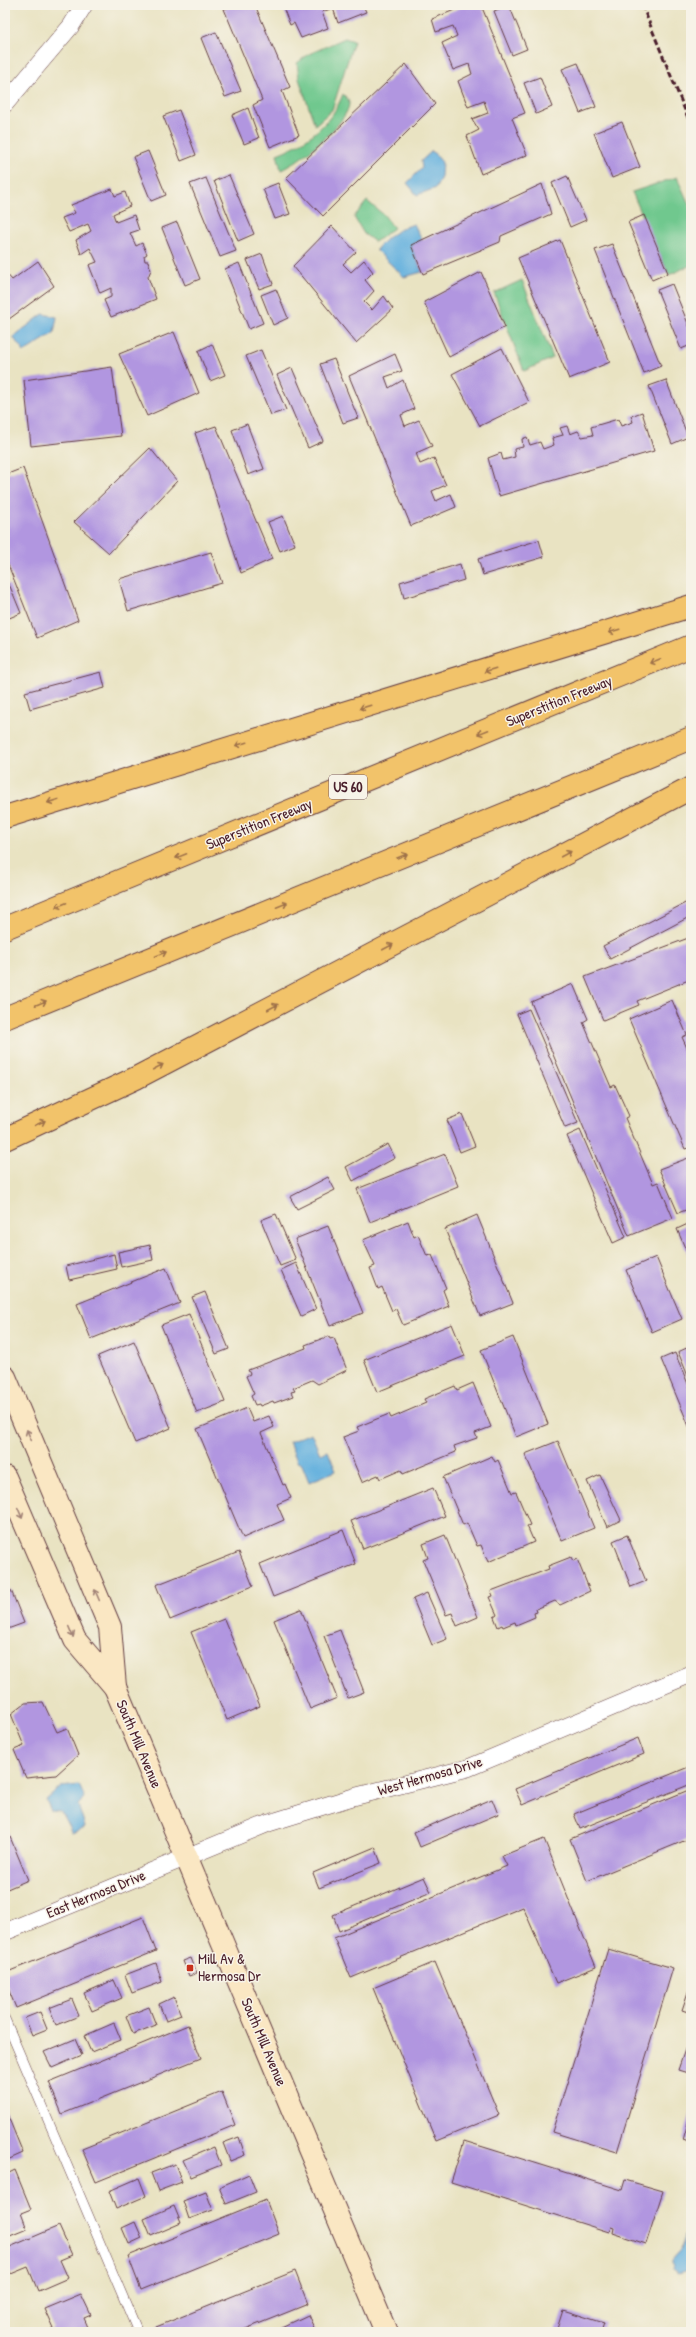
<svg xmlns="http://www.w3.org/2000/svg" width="696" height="2337" font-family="'Patrick Hand',sans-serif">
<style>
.green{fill:#6fc88e;stroke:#5c745c}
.water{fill:#65b1de;stroke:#586884}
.building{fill:#b196e0}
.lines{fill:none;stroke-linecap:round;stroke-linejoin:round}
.lane-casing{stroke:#623c42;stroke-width:10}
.street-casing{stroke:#623c42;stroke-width:18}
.secondary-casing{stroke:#623c42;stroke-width:24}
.highway-casing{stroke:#623c42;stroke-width:24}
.lane{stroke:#fff;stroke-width:9}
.street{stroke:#fff;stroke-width:17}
.secondary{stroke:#fae7c3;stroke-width:22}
.highway{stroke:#f2c36a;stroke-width:22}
.rail{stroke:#4a1f2b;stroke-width:3;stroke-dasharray:6 3;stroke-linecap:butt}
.oneway{stroke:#9e714a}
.oneway2{stroke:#a28377}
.poi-dot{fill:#c8321e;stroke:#f7f3e8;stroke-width:1.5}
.labels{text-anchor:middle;stroke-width:3;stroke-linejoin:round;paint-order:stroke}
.shield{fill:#f7f3e8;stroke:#7e5f64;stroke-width:1}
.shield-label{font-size:14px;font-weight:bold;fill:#4a1f2b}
.street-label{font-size:15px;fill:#4a1f2b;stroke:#f7f3e8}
.poi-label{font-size:15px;fill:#4a1f2b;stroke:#f7f3e8;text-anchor:start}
</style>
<rect width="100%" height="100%" fill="#f7f3e8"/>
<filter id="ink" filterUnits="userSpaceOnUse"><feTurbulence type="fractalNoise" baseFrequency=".025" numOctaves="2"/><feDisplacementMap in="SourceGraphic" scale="8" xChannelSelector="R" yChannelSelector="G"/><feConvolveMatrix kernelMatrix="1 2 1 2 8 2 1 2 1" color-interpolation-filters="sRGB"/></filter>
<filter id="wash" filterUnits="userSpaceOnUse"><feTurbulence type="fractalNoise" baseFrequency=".012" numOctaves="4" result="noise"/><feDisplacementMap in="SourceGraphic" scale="16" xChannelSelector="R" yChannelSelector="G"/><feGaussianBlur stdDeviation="0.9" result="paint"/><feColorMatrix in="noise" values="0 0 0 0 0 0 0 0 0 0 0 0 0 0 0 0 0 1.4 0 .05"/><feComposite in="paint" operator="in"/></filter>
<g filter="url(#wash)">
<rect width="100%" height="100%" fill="#e9e3c2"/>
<!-- green -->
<g class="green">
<polygon points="345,38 354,41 332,110 315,125 299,79 297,63 309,54"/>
<path d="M343,94C346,97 349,100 349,104C348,123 298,163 281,170L277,154C306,143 332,124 343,94Z"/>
<polygon points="677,177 691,209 691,265 669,275 632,192"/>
<polygon points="367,201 384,215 394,228 375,242 364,234 354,217"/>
<polygon points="522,280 553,358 524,371 494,293"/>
</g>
<!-- water -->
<g class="water">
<polygon points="432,151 442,162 441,177 436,188 417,195 407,183 422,168 421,161"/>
<path d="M414,224L422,240L411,245L422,272L404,277L376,250C386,237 398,229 414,224Z"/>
<polygon points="43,314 57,317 54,333 24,352 13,337"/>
<polygon points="311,1433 320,1454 328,1451 336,1471 309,1482 301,1462 298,1463 289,1442"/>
<polygon points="79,1785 85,1798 78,1805 85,1827 72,1833 61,1812 51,1811 46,1800 61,1787"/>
<polygon points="691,2231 691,2269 679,2273 673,2269 672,2260 681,2250 684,2236"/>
</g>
<g id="blocks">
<!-- building -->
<g class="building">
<polygon points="235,5 255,5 290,87 282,91 299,135 270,147 253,105 262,100 224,9"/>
<polygon points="282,5 363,5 366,12 338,23 333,8 322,12 328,28 301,38 294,23 290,25"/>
<polygon points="467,5 481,5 525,113 512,118 527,155 481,174 467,136 479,130 472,119 488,113 484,101 468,107 458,81 472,74 469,64 453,70 442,43 457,36 453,26 436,32 432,19"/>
<polygon points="509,5 527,49 512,55 494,11"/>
<polygon points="216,32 241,91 225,97 201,38"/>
<polygon points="578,63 596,107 580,113 562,69"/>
<polygon points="406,64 435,104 323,216 286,178"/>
<polygon points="540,77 552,107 536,114 524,83"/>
<polygon points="248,108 259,138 244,144 232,115"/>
<polygon points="179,110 196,155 181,161 163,116"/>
<polygon points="622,122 640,167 612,178 594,133"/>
<polygon points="148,151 166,195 151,201 133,157"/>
<polygon points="229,175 254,234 238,241 214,181"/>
<polygon points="567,176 586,220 570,227 552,183"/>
<polygon points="206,178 236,251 220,257 190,184"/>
<polygon points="278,183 290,214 275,219 263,189"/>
<polygon points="542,184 551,214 501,236 500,242 423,274 411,245"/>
<polygon points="112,189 115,196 125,192 130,206 113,214 116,222 134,215 139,230 130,233 136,246 142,243 147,254 144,256 145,261 148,261 151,270 148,277 156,299 111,317 104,300 111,297 111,288 100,293 89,265 97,262 90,248 81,254 76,240 91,231 88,224 69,232 62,218 75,213 71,205"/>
<polygon points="644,215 668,273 652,280 628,222"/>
<polygon points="177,222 200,279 185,285 162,228"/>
<polygon points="332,226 356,252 343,264 351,272 364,260 373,272 365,280 374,291 364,302 372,310 384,296 393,309 356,343 293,266"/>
<polygon points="560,240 610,362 569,379 518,258"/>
<polygon points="612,244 661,366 644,373 595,250"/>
<polygon points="262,254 273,284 259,289 247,260"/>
<polygon points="38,261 54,286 5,322 5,272 12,280"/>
<polygon points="239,263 263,323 249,329 225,269"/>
<polygon points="481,272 505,327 449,357 424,302"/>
<polygon points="672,284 691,331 691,345 681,349 657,290"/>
<polygon points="276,289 288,318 273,325 261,295"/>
<polygon points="174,332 199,393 147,416 119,354"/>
<polygon points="212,344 225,375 210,381 198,351"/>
<polygon points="502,348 529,402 480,426 452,374"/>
<polygon points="261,350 286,410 271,415 246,356"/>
<polygon points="395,354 402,371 385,377 389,388 403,380 414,409 401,415 405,426 419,420 432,446 416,453 420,464 434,458 446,485 432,491 436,501 451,494 456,507 411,526 349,376"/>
<polygon points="334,359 358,418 343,423 320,364"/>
<polygon points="112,367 121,436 31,446 24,380"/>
<polygon points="292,368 323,441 308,448 277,375"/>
<polygon points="666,380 688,437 672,444 649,386"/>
<polygon points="642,412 654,451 499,496 488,458 501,453 503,460 515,457 514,449 523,447 522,439 527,437 530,445 540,442 543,449 554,445 552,438 563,435 560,428 567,426 570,434 578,431 582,437 593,435 591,427 618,419 621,426 633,422 631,416"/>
<polygon points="247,424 264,469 248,475 232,430"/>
<polygon points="216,426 272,559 241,573 195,433"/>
<polygon points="150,448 177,481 109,553 74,522"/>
<polygon points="23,468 78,620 37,638 5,557 5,475"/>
<polygon points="283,516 295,545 280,551 268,522"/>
<polygon points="539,540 544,557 483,575 478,559"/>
<polygon points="211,552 222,583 128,611 119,579"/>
<polygon points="460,564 464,580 404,598 400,582"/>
<polygon points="9,584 21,613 7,619 5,614 5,586"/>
<polygon points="101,672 105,688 30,709 25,692"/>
<polygon points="691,900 691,916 610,959 603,946"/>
<polygon points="691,937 691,979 637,1001 639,1005 603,1020 585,977"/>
<polygon points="573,984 588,1019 583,1022 611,1087 615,1085 629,1116 625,1118 653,1184 658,1182 673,1218 629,1236 531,1002"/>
<polygon points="672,1000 687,1035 682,1037 691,1057 691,1147 685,1149 629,1019"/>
<polygon points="529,1009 578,1123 565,1128 517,1014"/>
<polygon points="462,1114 475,1146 460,1152 447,1120"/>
<polygon points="580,1130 626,1237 613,1243 567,1136"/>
<polygon points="388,1144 395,1158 353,1181 346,1167"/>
<polygon points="445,1154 458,1186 370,1222 357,1189"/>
<polygon points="691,1157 691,1208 678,1213 659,1169"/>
<polygon points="328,1177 335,1190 297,1209 290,1197"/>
<polygon points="276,1214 296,1260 280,1266 261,1220"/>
<polygon points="477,1215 513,1303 480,1316 445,1229"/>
<polygon points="408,1221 414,1237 418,1235 427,1256 432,1255 446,1288 443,1290 449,1306 403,1325 396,1309 392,1311 382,1287 378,1289 370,1268 375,1266 363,1240"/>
<polygon points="690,1223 691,1225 691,1262 677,1229"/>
<polygon points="328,1226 363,1313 330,1326 295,1239"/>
<polygon points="150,1245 153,1260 121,1267 118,1252"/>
<polygon points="114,1254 117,1269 69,1280 66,1266"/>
<polygon points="656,1257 682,1319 652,1332 626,1270"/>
<polygon points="296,1263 316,1309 301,1316 281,1270"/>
<polygon points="166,1268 180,1303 91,1339 77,1304"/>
<polygon points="205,1292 229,1349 216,1354 192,1297"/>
<polygon points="189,1314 225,1402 197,1413 161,1325"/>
<polygon points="452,1324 465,1356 377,1392 364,1360"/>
<polygon points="329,1336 330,1339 334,1338 347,1370 318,1384 312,1380 293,1388 295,1391 291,1392 293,1396 274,1403 273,1401 260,1406 259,1404 255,1405 251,1396 254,1394 246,1376 250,1374 248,1370 306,1348 305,1345"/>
<polygon points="513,1337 548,1424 516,1437 481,1350"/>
<polygon points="134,1341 171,1428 135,1443 98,1356"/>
<polygon points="691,1346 691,1383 678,1352"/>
<polygon points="675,1353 691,1391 691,1431 661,1359"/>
<polygon points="473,1383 491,1427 475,1433 477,1438 454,1446 456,1452 403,1474 401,1470 380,1479 378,1475 362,1482 343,1437 359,1431 357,1427 389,1414 391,1418 426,1403 424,1399 455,1386 457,1390"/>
<polygon points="247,1408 253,1422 269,1416 274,1427 261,1433 283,1485 285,1484 291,1498 277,1504 284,1520 243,1538 197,1429"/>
<polygon points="558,1441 594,1528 562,1541 525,1454"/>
<polygon points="492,1456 495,1462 498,1460 512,1493 516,1492 530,1525 527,1526 534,1542 488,1562 481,1545 477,1546 467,1523 463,1525 443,1477"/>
<polygon points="600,1475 621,1520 607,1527 587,1481"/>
<polygon points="433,1488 445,1516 363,1549 351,1521"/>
<polygon points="343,1530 356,1564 273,1597 260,1564"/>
<polygon points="445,1535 478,1617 457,1626 452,1613 446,1615 423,1560 428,1558 423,1544"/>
<polygon points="627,1535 646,1581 631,1587 613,1541"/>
<polygon points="239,1552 253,1586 170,1620 156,1585"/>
<polygon points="571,1557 573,1561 577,1559 590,1591 560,1605 555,1601 536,1609 537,1612 534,1613 535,1617 516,1625 515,1622 503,1627 502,1625 498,1627 494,1617 497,1615 489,1597 493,1596 491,1591 549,1569 548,1566"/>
<polygon points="11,1590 24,1623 5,1630 5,1592"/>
<polygon points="427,1593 447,1639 432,1645 413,1599"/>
<polygon points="301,1609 337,1698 310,1709 274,1620"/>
<polygon points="224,1619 260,1706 227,1720 191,1632"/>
<polygon points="340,1630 364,1692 348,1698 324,1636"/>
<polygon points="43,1702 57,1732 67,1728 78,1755 56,1775 26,1778 14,1750 24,1746 11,1714 25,1703"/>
<polygon points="638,1738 644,1754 522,1805 515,1789"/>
<polygon points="691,1766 691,1784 580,1829 574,1814"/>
<polygon points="691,1789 691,1838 587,1881 570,1839"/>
<polygon points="492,1799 498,1814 420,1847 414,1832"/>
<polygon points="5,1825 28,1880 5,1890"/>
<polygon points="544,1839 596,1967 556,1983 523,1907 351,1978 334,1938 507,1866 502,1856"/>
<polygon points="375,1847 381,1863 319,1888 313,1873"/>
<polygon points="424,1877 431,1892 339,1931 333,1915"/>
<polygon points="143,1917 156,1951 16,2008 5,1981 5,1973"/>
<polygon points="608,1949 673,1968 617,2152 552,2132"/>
<polygon points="191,1958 197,1973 189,1976 183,1961"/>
<polygon points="435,1962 499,2115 436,2141 373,1988"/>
<polygon points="156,1963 162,1982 132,1993 125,1975"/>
<polygon points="114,1980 122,1998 92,2011 84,1993"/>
<polygon points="691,1983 691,2013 682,2010"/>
<polygon points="174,1997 181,2015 166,2021 159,2004"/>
<polygon points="72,1999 79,2016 56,2025 49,2008"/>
<polygon points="149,2007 156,2025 133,2034 126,2016"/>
<polygon points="40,2012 47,2029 32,2035 25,2018"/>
<polygon points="114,2023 121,2040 91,2052 84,2036"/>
<polygon points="188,2025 201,2058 62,2114 49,2082"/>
<polygon points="691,2032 691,2074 678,2070"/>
<polygon points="75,2039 82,2055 52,2068 44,2052"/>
<polygon points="222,2092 235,2125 96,2182 82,2149"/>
<polygon points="5,2109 23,2153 5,2161"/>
<polygon points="691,2112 691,2143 683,2140"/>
<polygon points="239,2137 245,2155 230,2161 223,2143"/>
<polygon points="464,2141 622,2190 625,2180 663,2191 646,2244 613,2233 614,2228 611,2227 609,2232 451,2182"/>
<polygon points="214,2147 221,2165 191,2177 183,2160"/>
<polygon points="175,2164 182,2182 158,2191 151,2173"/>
<polygon points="15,2170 31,2209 21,2213 27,2229 5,2238 5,2175"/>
<polygon points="249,2174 256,2192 226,2204 219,2187"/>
<polygon points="139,2178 146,2196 116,2209 109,2191"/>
<polygon points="206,2192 213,2210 189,2219 183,2201"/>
<polygon points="266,2200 279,2234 141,2290 128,2256"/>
<polygon points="174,2206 181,2223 151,2236 144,2219"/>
<polygon points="135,2222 142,2238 129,2244 122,2228"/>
<polygon points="59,2226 72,2255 60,2260 68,2278 38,2291 28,2267 11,2274 5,2261 5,2249"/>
<polygon points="295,2271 308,2304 238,2332 157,2332 156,2327"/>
<polygon points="81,2294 91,2315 84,2318 90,2332 47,2332 54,2329 45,2309"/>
<polygon points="563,2310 604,2323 601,2332 556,2332"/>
<polygon points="308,2315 316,2332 279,2332 278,2329"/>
</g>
</g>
</g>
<g filter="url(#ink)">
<use href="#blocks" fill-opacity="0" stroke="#623c42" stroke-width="1"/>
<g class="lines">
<!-- lane casing -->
<g class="lane-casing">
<polyline id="lane" points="5,2019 138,2332"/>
</g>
<!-- street casing -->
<g class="street-casing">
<g id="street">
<polyline points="5,104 71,26 84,5"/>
<polyline points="5,1932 269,1823 353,1797 468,1768 691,1674"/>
</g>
</g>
<!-- secondary casing -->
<g class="secondary-casing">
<g id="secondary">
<polyline points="5,1377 110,1627 115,1687 386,2332"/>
<polyline points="5,1477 75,1640 115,1687"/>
</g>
</g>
<!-- highway casing -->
<g class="highway-casing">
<g id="highway">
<polyline points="5,817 691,606"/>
<polyline points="5,928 691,646"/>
<polyline points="5,1018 691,738"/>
<polyline points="5,1139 136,1078 691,788"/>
</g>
</g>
<!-- lane -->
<use href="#lane" class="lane"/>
<!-- street -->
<use href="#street" class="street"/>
<!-- secondary -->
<use href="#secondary" class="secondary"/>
<!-- highway -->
<use href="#highway" class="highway"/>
<!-- rail -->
<polyline class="rail" points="642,5 691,125"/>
</g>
<!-- one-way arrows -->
<defs><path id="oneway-shaft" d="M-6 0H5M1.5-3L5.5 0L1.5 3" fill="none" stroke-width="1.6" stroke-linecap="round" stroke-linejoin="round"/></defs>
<g class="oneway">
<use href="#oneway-shaft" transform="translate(614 631) rotate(163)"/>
<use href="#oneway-shaft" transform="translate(655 661) rotate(158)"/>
<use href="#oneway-shaft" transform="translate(490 670) rotate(163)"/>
<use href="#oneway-shaft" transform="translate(365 707) rotate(163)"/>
<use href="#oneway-shaft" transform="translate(483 732) rotate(158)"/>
<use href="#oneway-shaft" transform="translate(241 744) rotate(163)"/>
<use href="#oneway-shaft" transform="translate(53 801) rotate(162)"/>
<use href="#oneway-shaft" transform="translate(566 854) rotate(-28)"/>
<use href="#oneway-shaft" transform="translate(181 856) rotate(158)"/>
<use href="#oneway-shaft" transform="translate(402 856) rotate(-22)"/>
<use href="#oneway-shaft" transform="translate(61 905) rotate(158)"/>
<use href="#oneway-shaft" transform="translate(282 905) rotate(-22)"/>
<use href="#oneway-shaft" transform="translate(388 947) rotate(-28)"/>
<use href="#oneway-shaft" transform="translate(161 954) rotate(-22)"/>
<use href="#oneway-shaft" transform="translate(41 1003) rotate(-22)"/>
<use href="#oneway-shaft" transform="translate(273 1007) rotate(-28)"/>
<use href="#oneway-shaft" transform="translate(158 1067) rotate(-28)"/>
<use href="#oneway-shaft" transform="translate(40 1123) rotate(-25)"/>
</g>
<g class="oneway2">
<use href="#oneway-shaft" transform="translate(29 1435) rotate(-113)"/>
<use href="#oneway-shaft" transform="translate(20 1513) rotate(67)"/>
<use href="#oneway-shaft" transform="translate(97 1595) rotate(-113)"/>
<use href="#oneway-shaft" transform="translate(71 1632) rotate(67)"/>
</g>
</g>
<!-- markers -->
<rect class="poi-dot" x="186" y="1964" width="8" height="8" rx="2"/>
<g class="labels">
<!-- shield labels -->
<rect class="shield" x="329" y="775" width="38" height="24" rx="3"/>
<g class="shield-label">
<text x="348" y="792">US 60</text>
</g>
<!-- street labels -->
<g class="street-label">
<text transform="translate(559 701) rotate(-22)" y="5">Superstition Freeway</text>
<text transform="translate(259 824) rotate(-22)" y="5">Superstition Freeway</text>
<text transform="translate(139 1744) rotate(67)" y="5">South Mill Avenue</text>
<text transform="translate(430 1776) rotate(-16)" y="5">West Hermosa Drive</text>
<text transform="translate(96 1894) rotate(-22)" y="5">East Hermosa Drive</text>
<text transform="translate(264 2042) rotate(67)" y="5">South Mill Avenue</text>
</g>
<!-- poi labels -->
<g class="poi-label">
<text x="198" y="1964">Mill Av &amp;<tspan x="198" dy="17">Hermosa Dr</tspan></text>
</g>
</g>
<!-- margin -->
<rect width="696" height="2337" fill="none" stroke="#f7f3e8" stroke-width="20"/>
</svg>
